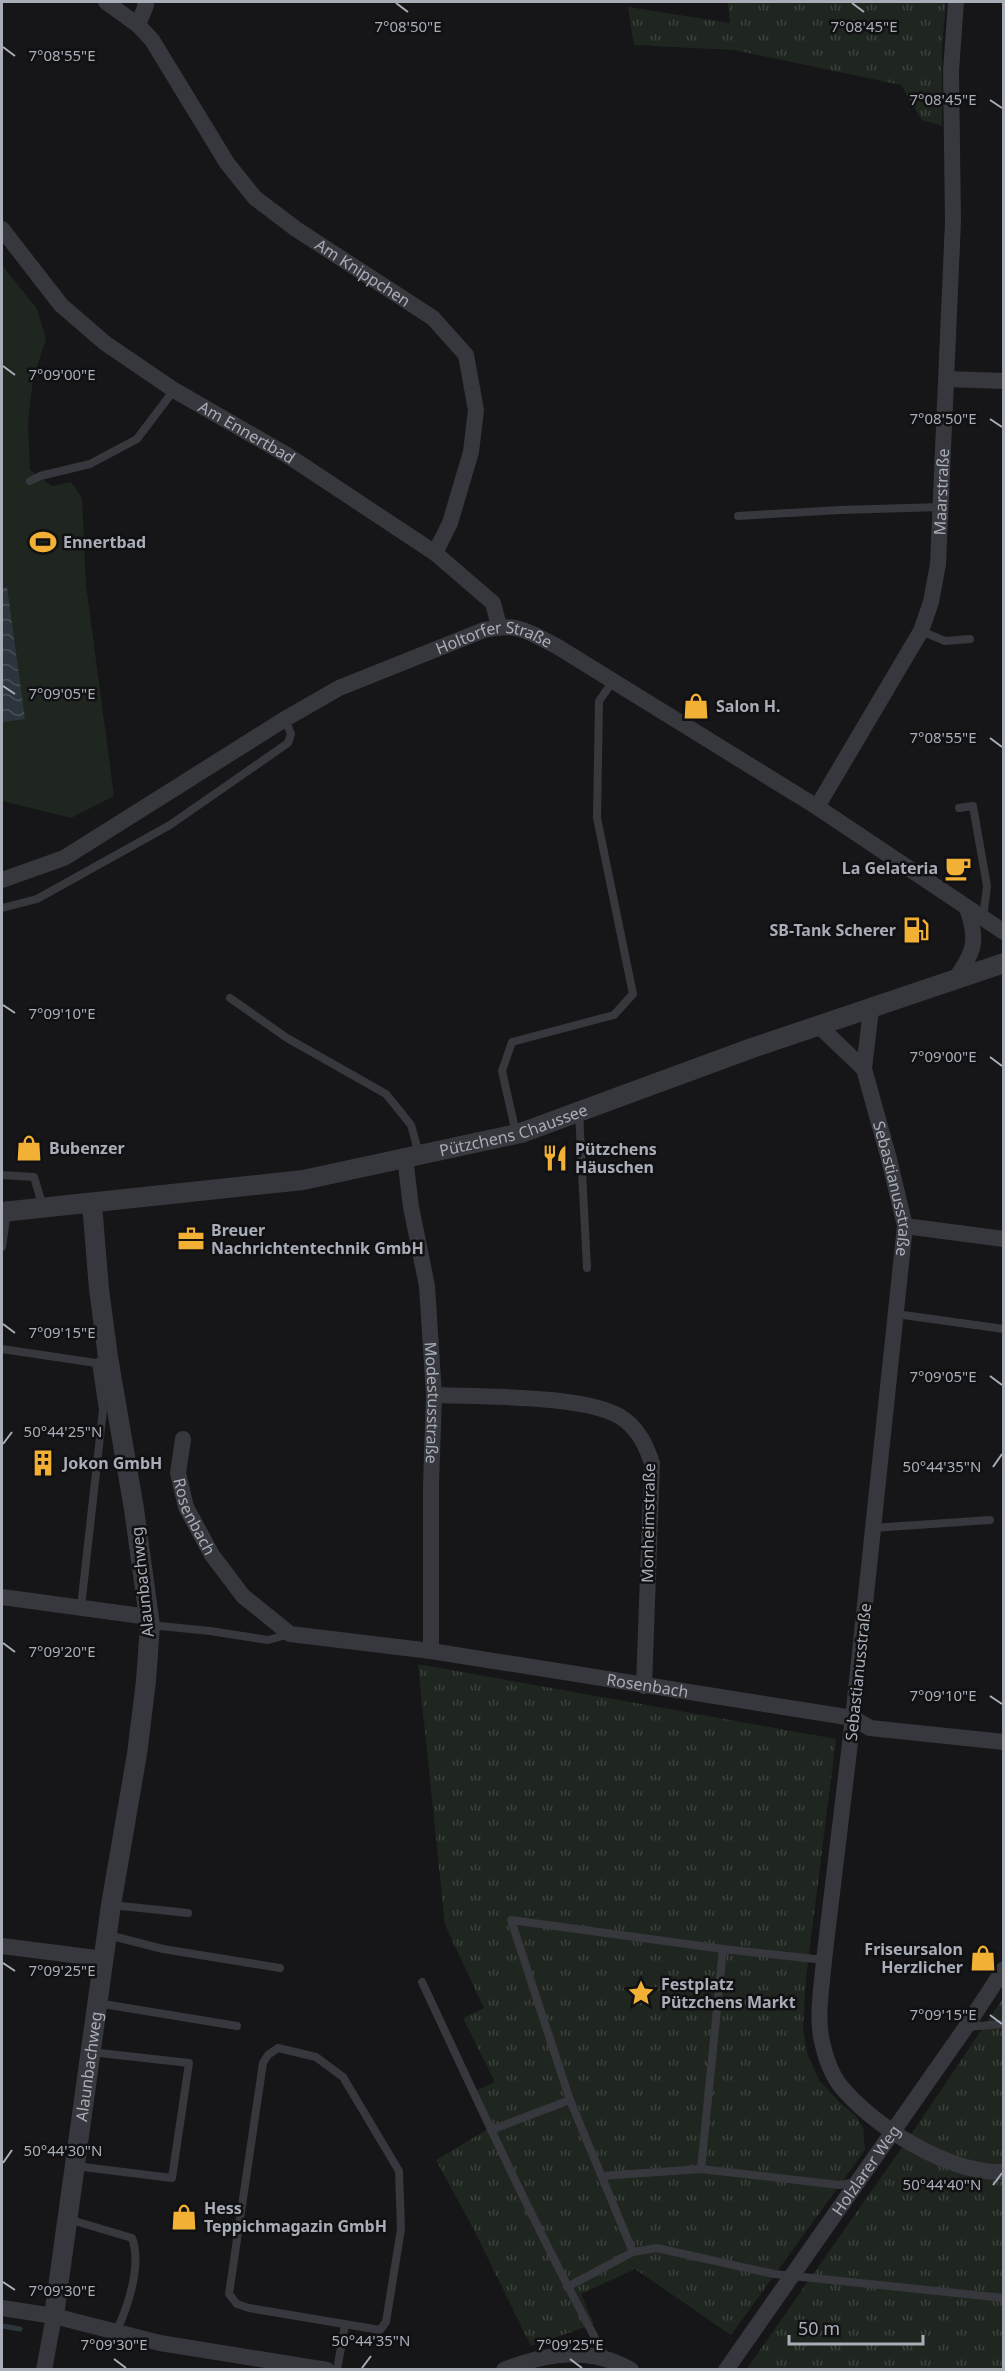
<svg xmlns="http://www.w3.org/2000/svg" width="1005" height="2371" font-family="'Noto Sans',sans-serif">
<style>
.grass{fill:url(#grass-tufts)}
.garden{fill:#1e261f}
.water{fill:url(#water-waves)}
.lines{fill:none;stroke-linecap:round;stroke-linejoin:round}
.stream{stroke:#2c353c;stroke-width:5}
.service{stroke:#37383d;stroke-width:8}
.minor{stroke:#37383d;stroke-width:16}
.tertiary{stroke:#37383d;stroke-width:20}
.ticks{fill:none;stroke:#a8adb8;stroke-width:2}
.labels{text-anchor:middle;stroke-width:5;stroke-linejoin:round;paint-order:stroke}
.street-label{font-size:16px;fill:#a8adb8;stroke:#111113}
.poi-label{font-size:16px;font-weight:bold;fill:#a8adb8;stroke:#111113;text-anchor:start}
.ticks-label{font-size:15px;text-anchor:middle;fill:#a8adb8;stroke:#111113;stroke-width:5;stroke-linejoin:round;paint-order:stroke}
</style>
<defs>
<pattern id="grass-tufts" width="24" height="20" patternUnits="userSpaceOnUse" patternTransform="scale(1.5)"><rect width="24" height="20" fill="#1e261f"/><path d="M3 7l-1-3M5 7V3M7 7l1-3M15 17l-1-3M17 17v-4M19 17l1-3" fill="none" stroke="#3c433d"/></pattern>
<pattern id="water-waves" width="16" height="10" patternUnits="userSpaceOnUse" patternTransform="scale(1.5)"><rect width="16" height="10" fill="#2c353c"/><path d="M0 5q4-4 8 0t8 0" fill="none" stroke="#485056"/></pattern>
</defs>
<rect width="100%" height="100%" fill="#161618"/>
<!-- grass -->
<g class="grass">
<polygon points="728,2 946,2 942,46 942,126 922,120 901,85 734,50 634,45 628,7 730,23"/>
<polygon points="418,1664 836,1739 806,1978 803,2028 807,2053 819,2080 840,2103 855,2115 863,2127 865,2150 731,2335 635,2269 581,2294 594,2324 531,2346 474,2230 436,2160 493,2126 475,2091 495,2082 463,2018 484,2008 445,1925"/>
<polygon points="1003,1998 1003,2369 746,2370 910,2136"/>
</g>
<!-- garden -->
<polygon class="garden" points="2,265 37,309 46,339 33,379 28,422 30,470 52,486 71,482 82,498 86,585 114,796 71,818 2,801"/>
<!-- water -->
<polygon class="water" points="7,587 25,719 2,722 2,588"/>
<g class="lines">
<!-- stream -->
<polyline class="stream" points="2,2326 20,2329"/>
<!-- service -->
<g class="service">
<polyline points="30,481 40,476 90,464 137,439 174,390"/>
<polyline points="738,516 840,510 941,507"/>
<polyline points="921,631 945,641 970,639"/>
<polyline points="959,808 973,806 987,886 983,918"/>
<polyline points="2,908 37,899 170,825 288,743 291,734 285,719"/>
<polyline points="230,998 287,1038 386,1094 411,1125 419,1154"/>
<polyline points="579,1112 587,1268"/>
<polyline points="516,1133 502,1071 512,1042 614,1015 633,994 597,818 599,701 613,681"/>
<polyline points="2,1175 34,1177 43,1207"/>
<polyline points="2,1247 7,1212"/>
<polyline points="896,1314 1004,1329"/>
<polyline points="2,1349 96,1363 100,1361"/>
<polyline points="873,1528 990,1520"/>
<polyline points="81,1607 103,1410 96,1363"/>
<polyline points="150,1625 210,1631 268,1640 290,1634"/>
<polyline points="112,1905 188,1913"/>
<polyline points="108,1935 163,1949 280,1968"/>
<path d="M422,1982C481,2108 539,2236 606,2358"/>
<polyline points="97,2003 237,2026"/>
<polyline points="966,2027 1004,2024"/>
<polygon points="278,2048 316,2057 343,2077 399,2171 401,2229 386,2322 380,2330 249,2308 237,2304 229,2294 263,2063 268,2055"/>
<polyline points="491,2130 570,2100"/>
<polyline points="75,2166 172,2178 189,2063 91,2052"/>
<polyline points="701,2169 723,1949"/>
<polyline points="602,2176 701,2169 839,2185 857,2182"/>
<path d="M68,2219L132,2238C142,2265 128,2307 116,2332"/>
<polyline points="633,2252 570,2100 511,1920 723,1949 824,1960"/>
<polyline points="567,2287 633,2252 657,2248 774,2274 1004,2298"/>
<polyline points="337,2370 345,2325"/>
</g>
<!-- minor -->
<g class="minor">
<path id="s1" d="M106,2L138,25L152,40L227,163L255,198L296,229L433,318L466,355L476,410L471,452L450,523L435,553"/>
<polyline points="138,25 146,5 145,2"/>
<path id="s2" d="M2,229L61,305L105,343L174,390L287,455L435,553L493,603L499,626"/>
<polyline points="947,379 1004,381"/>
<path id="s3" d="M817,807L921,631L931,602L938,564L953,221L951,71L956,2"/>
<path id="s4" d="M2,880L64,858L285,719L339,688L484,630C518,622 529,632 558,647L817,807L1004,932"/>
<path d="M956,978C975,951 978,940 967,908"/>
<path id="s5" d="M871,1009L864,1069L889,1159L905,1226L853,1718L824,1960C822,1986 816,2016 822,2042C825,2055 831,2073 839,2084C872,2126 949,2174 1004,2172"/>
<polyline points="819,1026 864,1069"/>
<path id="s6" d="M405,1157L411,1207L427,1286L434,1395L431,1485V1651"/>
<polyline points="905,1226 1004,1239"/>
<path d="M434,1395C478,1397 593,1394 625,1420C640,1432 646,1446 652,1463L644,1686"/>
<path id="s7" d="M183,1439L178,1473L186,1507L212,1555L243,1596L290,1634L431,1651L853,1718L870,1728L1004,1742"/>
<polyline points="2,1597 149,1617"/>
<polyline points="2,1946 104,1959"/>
<polyline points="2,2308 54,2316 160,2343 327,2370"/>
<polyline points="44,2370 54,2316"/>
<path d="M504,2370C546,2353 590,2346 631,2370"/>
<path id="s8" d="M726,2370L966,2027L1004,1969"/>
</g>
<!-- tertiary -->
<g class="tertiary">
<path id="s9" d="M2,1212L303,1180L521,1133L752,1048L1004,963"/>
<path id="s10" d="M54,2316L111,1905L137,1754L146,1681L150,1625L134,1509L108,1357L99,1289L92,1204"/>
</g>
</g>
<!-- ticks -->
<path class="ticks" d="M396,3L408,12M852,3L864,12M3,47L15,56M990,100L1002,108M3,366L15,375M990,419L1002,427M3,686L15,694M990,738L1002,747M3,1005L15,1013M990,1057L1002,1066M3,1324L15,1333M990,1376L1002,1385M3,1444L12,1432M993,1467L1002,1454M3,1643L15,1652M990,1696L1002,1704M3,1963L15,1971M990,2015L1002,2024M3,2163L12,2150M993,2185L1002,2173M3,2282L15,2290M114,2359L126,2368M570,2359L582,2368M362,2368L371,2356"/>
<!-- icons -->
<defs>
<g id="stadium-bare" transform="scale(2.07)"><path d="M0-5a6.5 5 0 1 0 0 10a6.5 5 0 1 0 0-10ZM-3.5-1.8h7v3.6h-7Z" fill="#f2b134" stroke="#111113" stroke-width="2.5" paint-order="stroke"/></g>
<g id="shop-bare" transform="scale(2.07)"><path d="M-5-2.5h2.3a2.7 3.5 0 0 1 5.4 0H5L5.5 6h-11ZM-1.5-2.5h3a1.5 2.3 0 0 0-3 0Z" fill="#f2b134" stroke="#111113" stroke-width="2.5" paint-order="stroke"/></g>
<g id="cafe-bare" transform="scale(2.07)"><path d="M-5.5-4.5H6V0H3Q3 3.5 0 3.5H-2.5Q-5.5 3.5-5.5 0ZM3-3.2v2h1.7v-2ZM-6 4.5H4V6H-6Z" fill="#f2b134" stroke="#111113" stroke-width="2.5" paint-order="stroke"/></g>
<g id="fuel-bare" transform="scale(2.07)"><path d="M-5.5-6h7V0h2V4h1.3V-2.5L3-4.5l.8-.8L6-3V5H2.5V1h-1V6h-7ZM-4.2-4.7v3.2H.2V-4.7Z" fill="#f2b134" stroke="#111113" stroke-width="2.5" paint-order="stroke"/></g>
<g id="restaurant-bare" transform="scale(2.07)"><path d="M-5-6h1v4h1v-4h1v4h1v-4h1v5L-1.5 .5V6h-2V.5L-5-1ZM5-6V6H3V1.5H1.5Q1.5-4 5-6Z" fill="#f2b134" stroke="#111113" stroke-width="2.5" paint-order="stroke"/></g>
<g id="office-bare" transform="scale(2.07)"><path d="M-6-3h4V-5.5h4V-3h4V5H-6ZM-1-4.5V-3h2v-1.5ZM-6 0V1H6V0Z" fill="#f2b134" stroke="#111113" stroke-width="2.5" paint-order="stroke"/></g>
<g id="building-bare" transform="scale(2.07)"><path d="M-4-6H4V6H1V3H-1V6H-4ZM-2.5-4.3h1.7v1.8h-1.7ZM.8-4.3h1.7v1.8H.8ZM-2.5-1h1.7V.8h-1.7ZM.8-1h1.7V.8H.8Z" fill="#f2b134" stroke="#111113" stroke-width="2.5" paint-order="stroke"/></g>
<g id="sight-bare" transform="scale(2.07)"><path d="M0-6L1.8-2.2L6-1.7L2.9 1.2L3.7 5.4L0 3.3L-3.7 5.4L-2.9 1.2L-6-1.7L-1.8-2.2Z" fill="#f2b134" stroke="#111113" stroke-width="2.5" paint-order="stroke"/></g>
</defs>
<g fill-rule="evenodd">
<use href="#stadium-bare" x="43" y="542"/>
<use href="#shop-bare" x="696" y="706"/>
<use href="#cafe-bare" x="958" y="868"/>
<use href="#fuel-bare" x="916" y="930"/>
<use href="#shop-bare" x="29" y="1148"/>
<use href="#restaurant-bare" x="555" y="1158"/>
<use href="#office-bare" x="191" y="1239"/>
<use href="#building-bare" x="43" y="1463"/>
<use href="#shop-bare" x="983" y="1958"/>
<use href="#sight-bare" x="641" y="1993"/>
<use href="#shop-bare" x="184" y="2217"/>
</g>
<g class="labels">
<!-- street labels -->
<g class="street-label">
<text dy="6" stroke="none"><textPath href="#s1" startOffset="380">Am Knippchen</textPath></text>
<text dy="6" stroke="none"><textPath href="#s2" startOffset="322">Am Ennertbad</textPath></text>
<text dy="6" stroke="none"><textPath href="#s3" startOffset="346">Maarstraße</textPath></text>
<text dy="6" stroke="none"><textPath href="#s4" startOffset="555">Holtorfer Straße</textPath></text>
<text dy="6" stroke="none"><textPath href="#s9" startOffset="519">Pützchens Chaussee</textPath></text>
<text dy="6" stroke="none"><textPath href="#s5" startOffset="184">Sebastianusstraße</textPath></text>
<text dy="6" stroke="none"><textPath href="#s6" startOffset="248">Modestusstraße</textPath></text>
<text dy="6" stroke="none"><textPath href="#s7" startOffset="81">Rosenbach</textPath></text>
<text transform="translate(648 1523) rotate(-89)" y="6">Monheimstraße</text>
<text transform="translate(142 1582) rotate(-96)" y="6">Alaunbachweg</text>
<text transform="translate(858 1672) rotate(-84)" y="6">Sebastianusstraße</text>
<text dy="6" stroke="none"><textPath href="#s7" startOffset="597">Rosenbach</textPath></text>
<text dy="6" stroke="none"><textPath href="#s10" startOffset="252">Alaunbachweg</textPath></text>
<text dy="6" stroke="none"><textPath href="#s8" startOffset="244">Holzlarer Weg</textPath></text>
</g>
<!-- poi labels -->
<g class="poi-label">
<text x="63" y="548">Ennertbad</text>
<text x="716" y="712">Salon H.</text>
<text x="938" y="874" text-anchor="end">La Gelateria</text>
<text x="896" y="936" text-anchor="end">SB-Tank Scherer</text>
<text x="49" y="1154">Bubenzer</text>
<text x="575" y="1155">Pützchens<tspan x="575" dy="18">Häuschen</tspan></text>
<text x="211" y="1236">Breuer<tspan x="211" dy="18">Nachrichtentechnik GmbH</tspan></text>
<text x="63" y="1469">Jokon GmbH</text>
<text x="963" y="1955" text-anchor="end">Friseursalon<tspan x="963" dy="18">Herzlicher</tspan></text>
<text x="661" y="1990">Festplatz<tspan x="661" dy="18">Pützchens Markt</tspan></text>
<text x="204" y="2214">Hess<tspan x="204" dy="18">Teppichmagazin GmbH</tspan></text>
</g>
</g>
<g class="ticks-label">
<text x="408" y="32">7°08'50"E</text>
<text x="864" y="32">7°08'45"E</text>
<text x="62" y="61">7°08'55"E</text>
<text x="943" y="105">7°08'45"E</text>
<text x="62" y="380">7°09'00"E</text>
<text x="943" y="424">7°08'50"E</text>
<text x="62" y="699">7°09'05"E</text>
<text x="943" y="743">7°08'55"E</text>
<text x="62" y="1019">7°09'10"E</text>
<text x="943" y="1062">7°09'00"E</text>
<text x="62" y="1338">7°09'15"E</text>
<text x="943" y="1382">7°09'05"E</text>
<text x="63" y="1437">50°44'25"N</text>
<text x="942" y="1472">50°44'35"N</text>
<text x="62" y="1657">7°09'20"E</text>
<text x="943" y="1701">7°09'10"E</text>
<text x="62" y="1976">7°09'25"E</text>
<text x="943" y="2020">7°09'15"E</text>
<text x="63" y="2156">50°44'30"N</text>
<text x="942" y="2190">50°44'40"N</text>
<text x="62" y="2296">7°09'30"E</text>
<text x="371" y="2346">50°44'35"N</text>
<text x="114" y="2350">7°09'30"E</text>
<text x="570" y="2350">7°09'25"E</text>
</g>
<!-- border -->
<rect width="1005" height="2371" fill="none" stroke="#a8adb8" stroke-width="6"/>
<!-- scale -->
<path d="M789 2335v9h134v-9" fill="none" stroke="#a8adb8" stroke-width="3"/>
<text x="798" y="2335" font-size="18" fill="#a8adb8" stroke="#111113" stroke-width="4.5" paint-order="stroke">50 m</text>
</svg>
